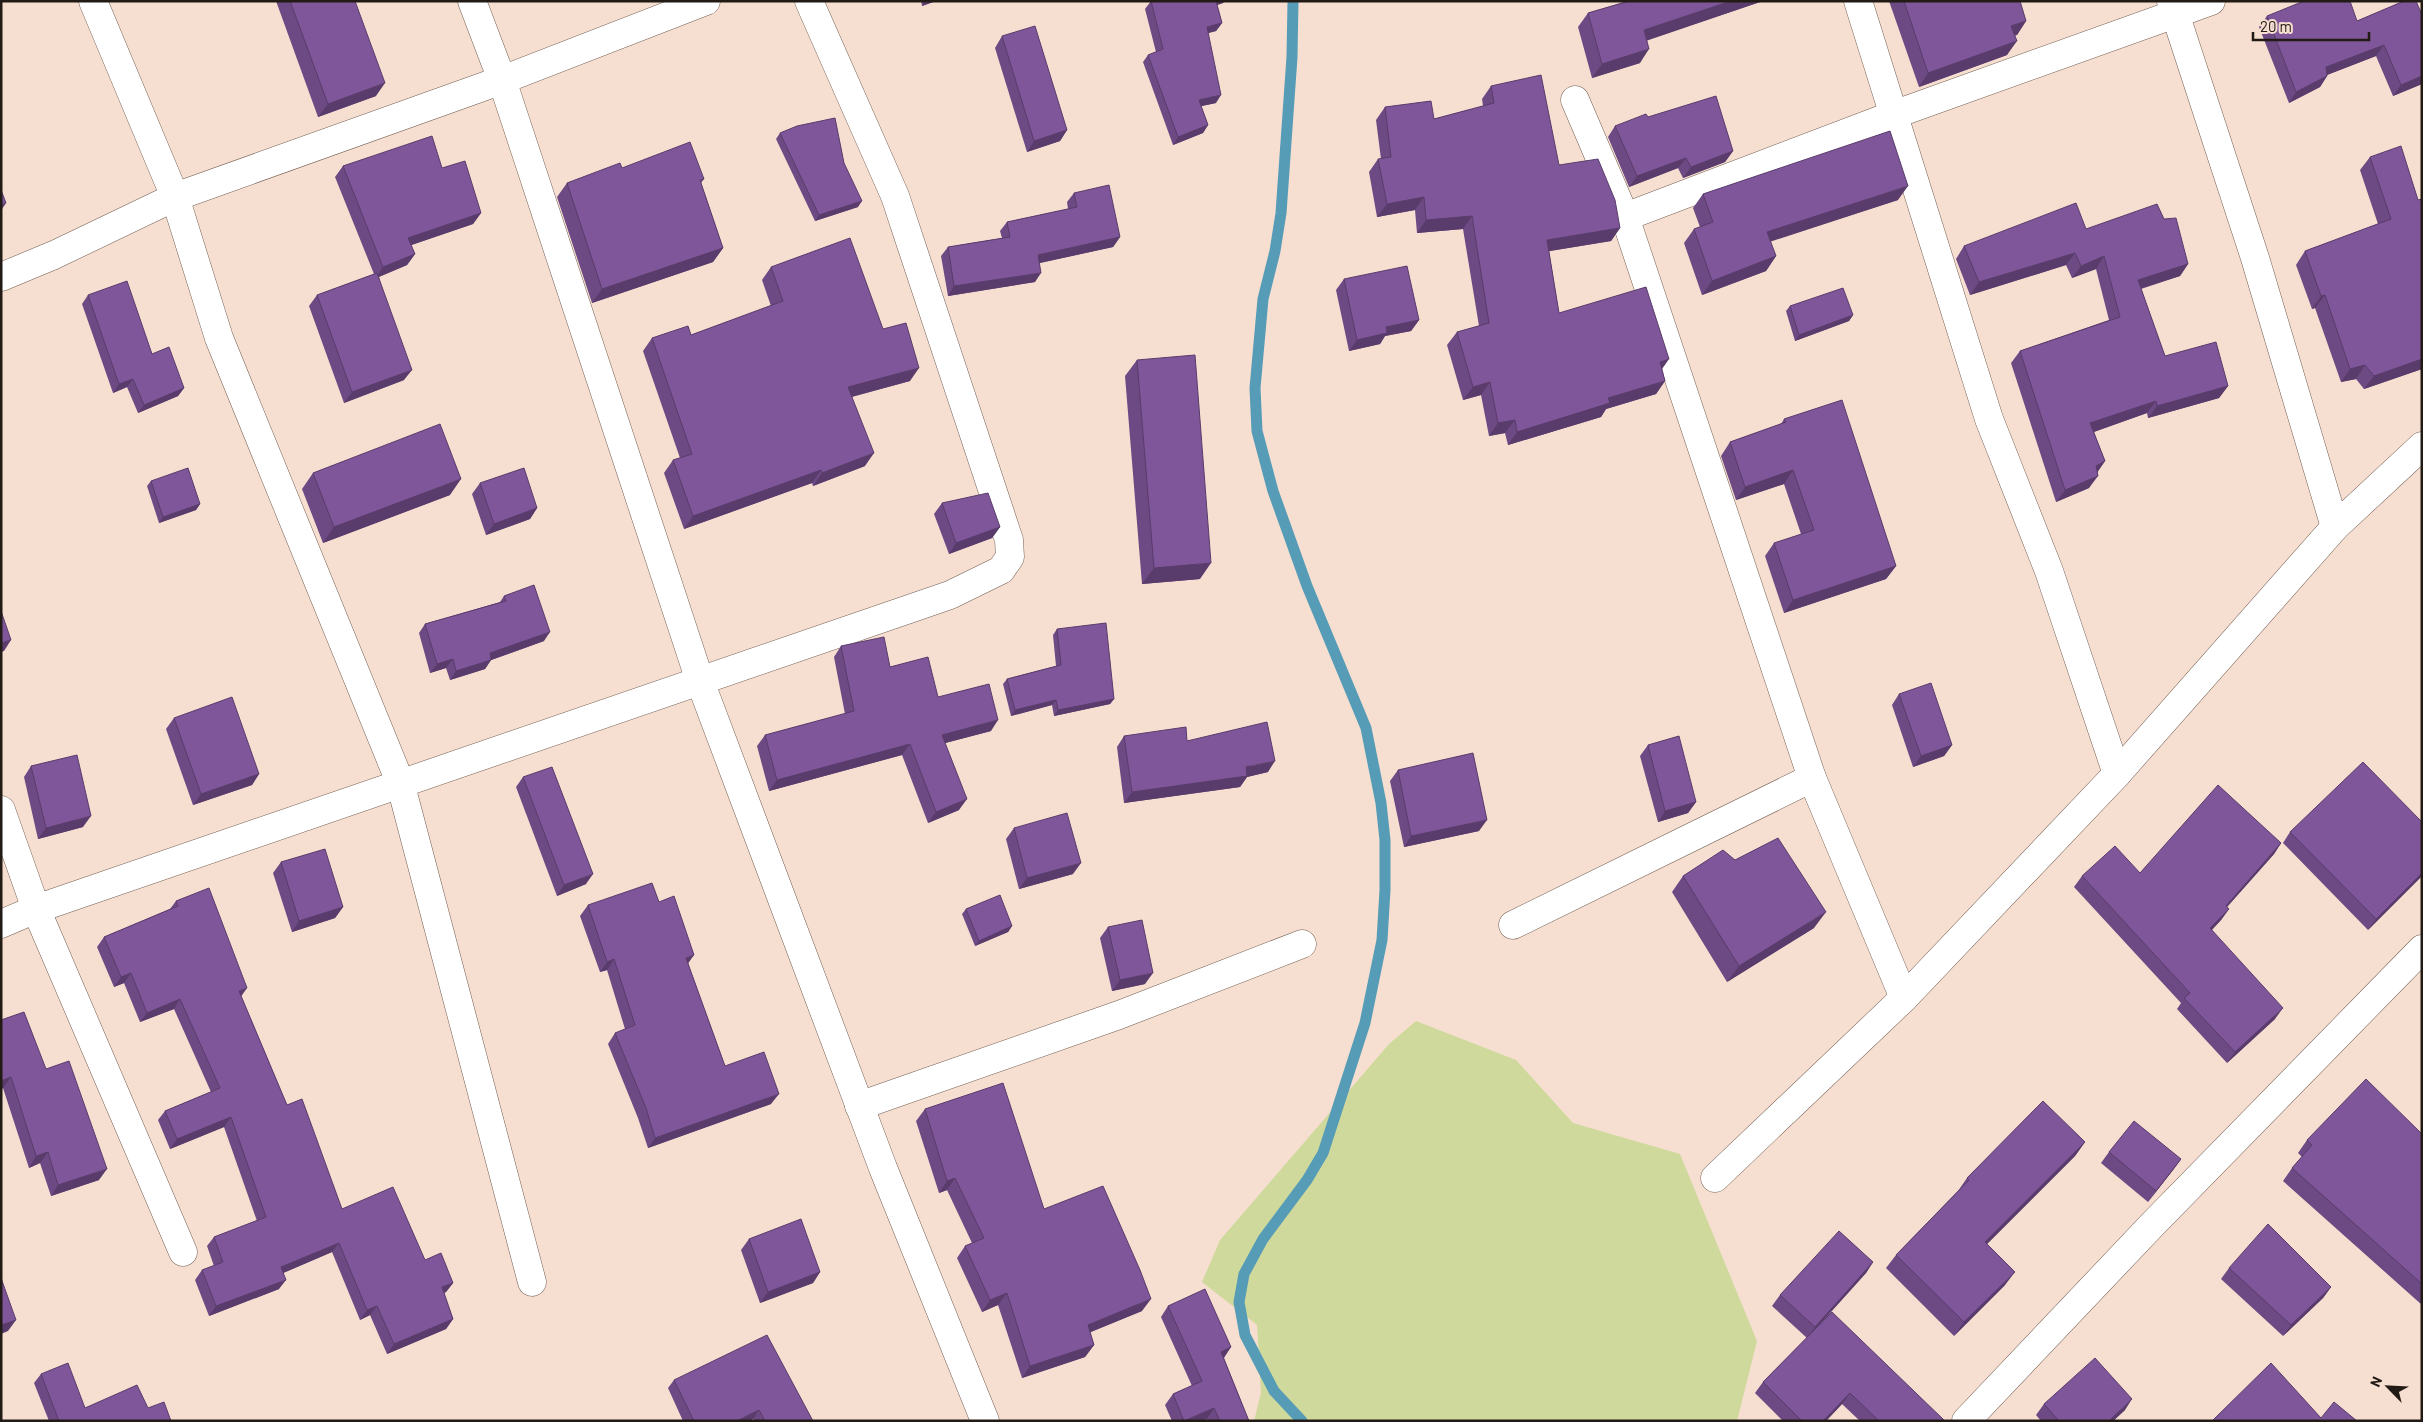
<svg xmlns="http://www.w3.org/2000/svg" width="2423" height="1422" font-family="Barlow,sans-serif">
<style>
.green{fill:#d0d99c}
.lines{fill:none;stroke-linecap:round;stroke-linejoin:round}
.stream{stroke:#569cb6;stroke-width:11}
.street-casing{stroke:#735f53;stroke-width:29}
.street{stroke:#fff;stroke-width:28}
.wall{fill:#6d4a84}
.shaded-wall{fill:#593c6b}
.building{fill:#7f5699;stroke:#593c6b}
</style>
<rect width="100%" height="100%" fill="#f6dfd1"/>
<!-- green -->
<polygon class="green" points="1416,1021 1516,1060 1573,1123 1680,1154 1757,1341 1737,1421 1254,1421 1261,1393 1257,1325 1202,1282 1220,1240 1389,1044"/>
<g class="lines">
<!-- stream -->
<polyline class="stream" points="1293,1 1292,57 1281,213 1275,251 1263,299 1255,388 1257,431 1273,491 1307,586 1366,728 1381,803 1385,840 1385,890 1382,940 1365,1023 1323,1153 1307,1180 1263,1239 1244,1274 1239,1302 1245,1335 1274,1391 1302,1421"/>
<!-- street casing -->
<g class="street-casing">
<g id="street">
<polyline points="93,1 175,197 219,338 400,782 532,1282"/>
<polyline points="472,1 502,80 700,681 883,1168 985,1421"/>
<polyline points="1858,1 1989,419 2049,571 2117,774"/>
<polyline points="2171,1 2255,258 2335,527"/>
<polyline points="1575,100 1625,217 1812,778 1904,998"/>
<polyline points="1625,217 1893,115 2211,1"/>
<polyline points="1,277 54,255 175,197 502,80 706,1"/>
<polyline points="1,810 36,909 183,1252"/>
<polyline points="1,924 36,909 950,595 1001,570 1010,557 1009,540 895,196 809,1"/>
<polyline points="1513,925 1812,778"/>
<polyline points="859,1106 1119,1015 1302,944"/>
<polyline points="1715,1178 1904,998 2117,774 2335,527 2422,446"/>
<polyline points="1966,1421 2151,1226 2422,949"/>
</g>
</g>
<!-- street -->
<use href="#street" class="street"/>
</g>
<!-- wall -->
<g class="wall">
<polygon points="276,1 355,1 376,96 318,117"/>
<polygon points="921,1 936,1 922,6"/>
<polygon points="1151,1 1223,3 1217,5 1222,23 1216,31 1208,33 1216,103 1201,106 1208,125 1203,133 1173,145 1143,62 1148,55 1156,52 1145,9"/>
<polygon points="1625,1 1763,1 1647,40 1640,63 1592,78 1578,27 1588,13 1625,2"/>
<polygon points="1889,1 2020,1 2026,21 2017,35 2015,35 2007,55 1919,87"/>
<polygon points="2404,1 2422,84 2393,96 2376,56 2327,75 2327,76 2320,87 2289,103 2259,27 2267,16 2357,21"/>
<polygon points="1002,36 1067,130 1060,141 1027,152 995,48"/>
<polygon points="1491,86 1559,165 1620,228 1611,241 1549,251 1559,313 1662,369 1665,381 1656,394 1606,409 1601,417 1508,445 1505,433 1489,436 1481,395 1463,400 1447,345 1457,332 1479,326 1463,229 1417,233 1415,210 1377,217 1369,172 1378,159 1381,159 1376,120 1385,107 1434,119 1483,106 1482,99"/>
<polygon points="1648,117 1733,151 1725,162 1683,178 1678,168 1629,187 1608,137 1615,126"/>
<polygon points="780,133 844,163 858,207 815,221 776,139"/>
<polygon points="2370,157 2418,200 2422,199 2422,369 2364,389 2356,379 2341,382 2315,308 2312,309 2296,265 2305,251 2378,224 2360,170"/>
<polygon points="343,166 442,168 481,213 473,224 411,245 415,254 407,265 379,277 404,380 344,403 309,306 317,295 374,274 335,177"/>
<polygon points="622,168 704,179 701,183 723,248 713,262 592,303 557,197 567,183"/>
<polygon points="1074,193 1120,237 1113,247 1039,263 1035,282 948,296 941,256 948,247 1002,238 1000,231 1007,222 1068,209 1067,202"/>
<polygon points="1703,194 1898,200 1770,241 1776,256 1766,271 1702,295 1684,243 1694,229 1700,227 1693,208"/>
<polygon points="2164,219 2188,264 2180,276 2141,289 2165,356 2228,386 2219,398 2148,418 2147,413 2094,432 2105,461 2097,472 2089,488 2056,502 2011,363 2020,351 2109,320 2096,269 2072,278 2066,265 1970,295 1956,259 1964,246"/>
<polygon points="771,267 883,329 910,381 852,397 865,466 813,486 812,483 684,529 664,473 673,460 680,458 643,351 652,338 691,335 771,306 762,280"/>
<polygon points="1344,279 1419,320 1411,331 1385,336 1380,344 1349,351 1336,290"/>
<polygon points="88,295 152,354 184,388 178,396 138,413 127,387 113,393 82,304"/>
<polygon points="1790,306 1853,315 1849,321 1795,341 1786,311"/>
<polygon points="1137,360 1200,579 1142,584 1125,376"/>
<polygon points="1784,419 1896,566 1886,579 1784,613 1765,556 1774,543 1801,534 1784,484 1736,500 1721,456 1730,442 1781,424"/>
<polygon points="313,473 450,495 323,543 302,489"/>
<polygon points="151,481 200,504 196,510 159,523 147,486"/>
<polygon points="480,483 537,508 530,519 486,535 472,494"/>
<polygon points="942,503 1000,527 992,538 949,554 934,514"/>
<polygon points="504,596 544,641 491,660 485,669 450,680 446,668 430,673 419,633 425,624 500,602"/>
<polygon points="1057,629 1114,699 1110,704 1054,716 1052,705 1011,716 1003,684 1007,679 1056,666 1053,635"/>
<polygon points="841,646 890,667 991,731 945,743 959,810 928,823 902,755 769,791 757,746 765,735 845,714 834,657"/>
<polygon points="1899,694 1952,745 1944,756 1913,767 1892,705"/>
<polygon points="174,718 259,774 252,785 193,805 166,729"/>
<polygon points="1124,736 1187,741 1268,772 1247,777 1240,787 1124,803 1117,747"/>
<polygon points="1648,745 1696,802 1688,813 1658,822 1640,756"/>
<polygon points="31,766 83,827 38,839 24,777"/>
<polygon points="1398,770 1479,831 1404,847 1390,781"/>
<polygon points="523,777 586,884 557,896 516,787"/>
<polygon points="1014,828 1073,874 1019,889 1006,839"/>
<polygon points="2290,832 2422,876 2368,930 2283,843"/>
<polygon points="2281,843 2274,854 2227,907 2229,909 2221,920 2212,930 2275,1019 2227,1063 2177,1009 2181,1003 2074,887 2082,876 2140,873"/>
<polygon points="281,862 343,907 335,918 292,932 273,873"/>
<polygon points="1683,876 1814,928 1727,982 1672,892"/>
<polygon points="176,901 241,996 287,1105 342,1209 425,1260 453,1283 446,1292 444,1293 453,1319 446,1329 387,1354 370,1315 360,1320 332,1252 283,1273 279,1289 209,1316 195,1280 202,1270 214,1266 207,1246 214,1237 257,1221 224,1127 170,1149 158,1120 165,1111 211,1092 174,1009 140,1022 124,983 114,987 97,947 104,937 170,909"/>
<polygon points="659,902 688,964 725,1066 771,1104 648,1148 638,1118 608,1044 615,1033 625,1029 607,970 600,972 580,916 588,905"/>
<polygon points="966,909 1012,926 1008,932 975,946 962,914"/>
<polygon points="1108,927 1145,984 1112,991 1100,938"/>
<polygon points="1,1020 46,1069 99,1180 51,1196 40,1163 29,1168 3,1088 1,1089"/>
<polygon points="925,1109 1044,1209 1142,1311 1090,1332 1094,1345 1085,1357 1022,1378 998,1305 982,1312 957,1258 965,1246 972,1243 947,1190 939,1193 916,1121"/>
<polygon points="2422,1134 2422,1305 2283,1181 2292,1168 2302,1157 2298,1153 2307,1140"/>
<polygon points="2085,1142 2075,1156 1987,1244 2005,1285 1954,1336 1886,1268 1896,1255 1958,1191 1967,1178"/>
<polygon points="2109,1152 2181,1159 2173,1170 2148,1202 2101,1163"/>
<polygon points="749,1239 820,1272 813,1283 760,1303 741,1250"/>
<polygon points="1873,1262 1866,1273 1814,1331 1945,1421 1860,1421 1842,1404 1826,1421 1783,1421 1755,1393 1763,1382 1807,1338 1772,1306 1780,1295"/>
<polygon points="2229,1268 2331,1287 2323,1298 2283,1336 2221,1279"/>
<polygon points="1168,1306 1231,1347 1224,1358 1249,1421 1207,1421 1207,1419 1204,1421 1172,1421 1165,1405 1173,1394 1192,1386 1161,1317"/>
<polygon points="41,1374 85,1408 148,1408 171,1421 49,1421 34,1383"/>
<polygon points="674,1380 813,1421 754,1421 753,1419 749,1421 683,1421 668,1388"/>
<polygon points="2044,1404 2125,1410 2113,1421 2041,1421 2036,1415"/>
</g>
<!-- shaded-wall -->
<g class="shaded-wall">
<polygon points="925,1 936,1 922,6"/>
<polygon points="1215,1 1225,1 1223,3 1211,7"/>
<polygon points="1731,1 1763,1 1634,45 1644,30"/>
<polygon points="2026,21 2017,35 2001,40 2011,26"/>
<polygon points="1222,23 1216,31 1201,35 1207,27"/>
<polygon points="2017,41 2007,55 1919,87 1928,73"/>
<polygon points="2384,45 2376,56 2319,78 2326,67"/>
<polygon points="1649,49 1640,63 1592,78 1602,64"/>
<polygon points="2327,76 2320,87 2289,103 2296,92"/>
<polygon points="2422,76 2422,84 2393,96 2401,85"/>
<polygon points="385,83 376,96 318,117 328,104"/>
<polygon points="1221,95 1216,103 1193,108 1199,100"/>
<polygon points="1208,125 1203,133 1173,145 1178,137"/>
<polygon points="1067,130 1060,141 1027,152 1034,141"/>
<polygon points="1733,151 1725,162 1683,178 1691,167"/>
<polygon points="1686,158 1678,168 1629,187 1637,176"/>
<polygon points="1908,186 1898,200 1757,246 1767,232"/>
<polygon points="1424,197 1415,210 1377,217 1387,204"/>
<polygon points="862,201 858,207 815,221 819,215"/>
<polygon points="6,203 2,209 1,209 1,205"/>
<polygon points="481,213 473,224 400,249 408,238"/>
<polygon points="1472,216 1463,229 1417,233 1426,220"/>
<polygon points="1620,228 1611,241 1538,253 1547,240"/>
<polygon points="1120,237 1113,247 1031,265 1038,255"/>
<polygon points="723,248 713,262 592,303 602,289"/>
<polygon points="2075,253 2066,265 1970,295 1979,282"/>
<polygon points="415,254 407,265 376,278 383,267"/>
<polygon points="1776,256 1766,271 1702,295 1712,281"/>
<polygon points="2104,256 2096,269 2072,278 2081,266"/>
<polygon points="2188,264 2180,276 2129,292 2138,280"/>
<polygon points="1041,273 1035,282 948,296 954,286"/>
<polygon points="2325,295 2315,308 2312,309 2321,296"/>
<polygon points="1853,315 1849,321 1795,341 1799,335"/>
<polygon points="1419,320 1411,331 1385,336 1380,344 1349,351 1357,340 1386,327"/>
<polygon points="1669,359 1660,372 1660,362"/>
<polygon points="2422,359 2422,369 2364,389 2374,376"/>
<polygon points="2365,365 2356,379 2341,382 2350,369"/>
<polygon points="919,368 910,381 839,400 848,387"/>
<polygon points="412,370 404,380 344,403 352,392"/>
<polygon points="133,379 127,387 113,393 119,384"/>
<polygon points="1665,381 1656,394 1606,409 1601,417 1508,445 1517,432 1608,398"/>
<polygon points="1490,382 1481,395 1463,400 1473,387"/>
<polygon points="2228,386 2219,398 2148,418 2157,406"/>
<polygon points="184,388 178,396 138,413 144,405"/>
<polygon points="2156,401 2147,413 2082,436 2090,423"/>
<polygon points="1515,420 1505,433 1489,436 1498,423"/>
<polygon points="874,453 865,466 813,486 822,473"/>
<polygon points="2105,461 2097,473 2096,466"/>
<polygon points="821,470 812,483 684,529 693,516"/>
<polygon points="1793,470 1784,484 1736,500 1745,487"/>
<polygon points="2098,476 2089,488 2056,502 2065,490"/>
<polygon points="461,479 450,495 323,543 334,527"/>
<polygon points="200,504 196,510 159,523 163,517"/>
<polygon points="537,508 530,519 486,535 494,524"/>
<polygon points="1000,527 992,538 949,554 956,543"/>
<polygon points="1211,563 1200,579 1142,584 1154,568"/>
<polygon points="1896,566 1886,579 1784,613 1793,600"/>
<polygon points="550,632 544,641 483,663 490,653"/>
<polygon points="11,640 4,651 1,652 1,643"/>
<polygon points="453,659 446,668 430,673 437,664"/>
<polygon points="491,660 485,669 450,680 456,671"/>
<polygon points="1114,699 1110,704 1054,716 1058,710"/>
<polygon points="1056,700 1052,705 1011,716 1015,710"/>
<polygon points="998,720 991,731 934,746 942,735"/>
<polygon points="910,744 902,755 769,791 777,780"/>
<polygon points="1952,745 1944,756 1913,767 1921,756"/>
<polygon points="1275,761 1268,772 1247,777 1240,787 1124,803 1132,792"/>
<polygon points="259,774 252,785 193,805 201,794"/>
<polygon points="967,799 959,810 928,823 936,812"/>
<polygon points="1696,802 1688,813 1658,822 1665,811"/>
<polygon points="91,816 83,827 38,839 46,828"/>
<polygon points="1487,820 1479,831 1404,847 1411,836"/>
<polygon points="2281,843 2274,854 2218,917 2226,906"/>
<polygon points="1081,863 1073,874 1019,889 1027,878"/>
<polygon points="2422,873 2422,876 2368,930 2376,919"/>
<polygon points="593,874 586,884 557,896 564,885"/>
<polygon points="343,907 335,918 292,932 299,921"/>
<polygon points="2229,909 2221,920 2203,939 2210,928"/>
<polygon points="1826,912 1814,928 1727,982 1739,966"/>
<polygon points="1012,926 1008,932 975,946 979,941"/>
<polygon points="694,955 687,965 686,958"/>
<polygon points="614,959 607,970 600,972 607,962"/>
<polygon points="131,973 124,983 114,987 121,977"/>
<polygon points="1153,973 1145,984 1112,991 1120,980"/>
<polygon points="247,988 240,998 239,991"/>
<polygon points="180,999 174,1009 140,1022 147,1013"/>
<polygon points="2283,1008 2275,1019 2227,1063 2235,1052"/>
<polygon points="11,1077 3,1088 1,1089 1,1081"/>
<polygon points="779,1094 771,1104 648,1148 655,1138"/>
<polygon points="231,1117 224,1127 170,1149 177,1139"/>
<polygon points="2085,1142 2075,1156 1975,1256 1985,1242"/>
<polygon points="48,1152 40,1163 29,1168 36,1156"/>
<polygon points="2181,1159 2173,1170 2148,1202 2156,1191"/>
<polygon points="107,1169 99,1180 51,1196 58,1185"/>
<polygon points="955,1178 947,1190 939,1193 947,1181"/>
<polygon points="339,1243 332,1252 274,1277 281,1267"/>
<polygon points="1873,1262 1866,1273 1807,1338 1815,1327"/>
<polygon points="820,1272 813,1283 760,1303 768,1292"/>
<polygon points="2015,1272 2005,1285 1954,1336 1964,1322"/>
<polygon points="286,1280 279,1289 209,1316 216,1306"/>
<polygon points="453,1283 446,1292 435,1297 442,1287"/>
<polygon points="2331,1287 2323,1298 2283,1336 2291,1325"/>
<polygon points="1007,1293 998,1305 982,1312 990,1300"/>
<polygon points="1151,1299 1142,1311 1079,1337 1088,1325"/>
<polygon points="377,1306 370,1315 360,1320 367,1310"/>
<polygon points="453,1319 446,1329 387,1354 394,1344"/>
<polygon points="16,1320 8,1331 1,1334 1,1325"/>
<polygon points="1094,1345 1085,1357 1022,1378 1030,1366"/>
<polygon points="1231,1347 1223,1358 1221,1352"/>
<polygon points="1850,1393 1842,1404 1826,1421 1823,1421"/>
<polygon points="2132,1399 2125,1410 2113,1421 2109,1421"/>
<polygon points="1214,1408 1207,1419 1204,1421 1186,1421"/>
<polygon points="759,1410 753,1419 749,1421 737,1421"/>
</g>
<!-- building -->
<g class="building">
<polygon points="290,1 355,1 385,83 328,104"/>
<polygon points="1151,1 1216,1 1222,23 1207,27 1221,95 1199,100 1208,125 1178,137 1148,55 1163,49"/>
<polygon points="1629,1 1731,1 1644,30 1649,49 1602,64 1588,13"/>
<polygon points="1904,1 2020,1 2026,21 2011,26 2017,41 1928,73"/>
<polygon points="2304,1 2350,1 2357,21 2404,1 2416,1 2422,15 2422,76 2401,85 2384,45 2326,67 2327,76 2296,92 2267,16"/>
<polygon points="1035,26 1067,130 1034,141 1002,36"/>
<polygon points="1541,75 1559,165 1598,159 1615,200 1620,228 1547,240 1559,313 1646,287 1669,359 1660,362 1665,381 1608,398 1610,403 1517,432 1515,420 1498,423 1490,382 1473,387 1457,332 1489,323 1472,216 1426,220 1424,197 1387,204 1378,159 1391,157 1385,107 1431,101 1434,119 1494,103 1491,86"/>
<polygon points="1716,96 1733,151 1691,167 1686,158 1637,176 1615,126 1646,114 1648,117"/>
<polygon points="835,118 844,163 862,201 819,215 780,133 797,126"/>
<polygon points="1890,131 1908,186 1767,232 1776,256 1712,281 1694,229 1713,222 1703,194"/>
<polygon points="432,136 442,168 465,161 481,213 408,238 415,254 383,267 343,166"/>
<polygon points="690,142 704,179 700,180 723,248 602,289 567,183 620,163 622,168"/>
<polygon points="2401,146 2418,200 2422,199 2422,359 2374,376 2365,365 2350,369 2325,295 2321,296 2305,251 2391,219 2370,157"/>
<polygon points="1109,185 1120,237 1038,255 1041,273 954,286 948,247 1010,237 1007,222 1077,207 1074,193"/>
<polygon points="1,190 6,203 1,205"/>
<polygon points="2076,203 2086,229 2157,204 2164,219 2176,218 2188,264 2138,280 2165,356 2216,342 2228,386 2157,406 2156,401 2090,423 2105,461 2096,466 2098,476 2065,490 2020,351 2120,317 2104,256 2081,266 2075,253 1979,282 1964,246"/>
<polygon points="850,238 883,329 906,323 919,368 848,387 874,453 822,473 821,470 693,516 673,460 692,454 652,338 688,326 691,335 783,301 771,267"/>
<polygon points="1407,266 1419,320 1386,327 1387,333 1357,340 1344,279"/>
<polygon points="377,273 412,370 352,392 317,295"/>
<polygon points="127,281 152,354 169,347 184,388 144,405 133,379 119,384 88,295"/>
<polygon points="1843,288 1853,315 1799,335 1790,306"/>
<polygon points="1195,355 1211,563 1154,568 1137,360"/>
<polygon points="1842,400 1896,566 1793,600 1774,543 1814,530 1793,470 1745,487 1730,442 1786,422 1784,419"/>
<polygon points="440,424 461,479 334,527 313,473"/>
<polygon points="188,468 200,504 163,517 151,481"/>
<polygon points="524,468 537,508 494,524 480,483"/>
<polygon points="988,493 1000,527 956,543 942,503"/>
<polygon points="534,585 550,632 490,653 491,660 456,671 453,659 437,664 425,624 506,601 504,596"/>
<polygon points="1,611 11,640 1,643"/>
<polygon points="1106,623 1114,699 1058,710 1056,700 1015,710 1007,679 1061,665 1057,629"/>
<polygon points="884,637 890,667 928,657 938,697 989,684 998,720 942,735 967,799 936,812 910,744 777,780 765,735 854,711 841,646"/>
<polygon points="1931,683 1952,745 1921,756 1899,694"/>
<polygon points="232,697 259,774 201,794 174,718"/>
<polygon points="1267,722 1275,761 1246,767 1247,776 1132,792 1124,736 1186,727 1187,741"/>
<polygon points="1679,736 1696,802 1665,811 1648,745"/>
<polygon points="1473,753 1487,820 1411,836 1398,770"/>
<polygon points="77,755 91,816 46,828 31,766"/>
<polygon points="2363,762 2422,822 2422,873 2376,919 2290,832"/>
<polygon points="552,767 593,874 564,885 523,777"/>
<polygon points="2218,785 2281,843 2226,906 2229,909 2210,928 2283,1008 2235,1052 2184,998 2190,993 2082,876 2115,846 2140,873"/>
<polygon points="1067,813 1081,863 1027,878 1014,828"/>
<polygon points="1778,838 1826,912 1739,966 1683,876 1723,850 1735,860"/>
<polygon points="325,849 343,907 299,921 281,862"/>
<polygon points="652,883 659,902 674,896 694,955 686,958 725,1066 764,1052 779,1094 655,1138 646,1108 615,1033 635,1025 614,959 607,962 588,905"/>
<polygon points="209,888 247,988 239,991 287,1105 302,1099 342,1209 393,1187 425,1260 441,1253 453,1283 442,1287 453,1319 394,1344 377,1306 367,1310 339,1243 281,1267 286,1280 216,1306 202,1270 223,1262 214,1237 266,1217 231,1117 177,1139 165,1111 220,1088 180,999 147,1013 131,973 121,977 104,937 178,906 176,901"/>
<polygon points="1000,895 1012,926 979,941 966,909"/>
<polygon points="1142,920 1153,973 1120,980 1108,927"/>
<polygon points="24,1012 46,1069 69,1061 107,1169 58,1185 48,1152 36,1156 11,1077 1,1081 1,1020"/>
<polygon points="2366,1079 2422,1134 2422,1284 2292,1168 2312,1145 2307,1140"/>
<polygon points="1003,1083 1044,1209 1103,1186 1140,1270 1151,1299 1088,1325 1094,1345 1030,1366 1007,1293 990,1300 965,1246 984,1238 955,1178 947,1181 925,1109"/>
<polygon points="2043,1101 2085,1142 1985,1242 2015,1272 1964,1322 1896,1255 1969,1180 1967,1178"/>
<polygon points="2134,1121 2181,1159 2156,1191 2109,1152"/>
<polygon points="801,1219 820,1272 768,1292 749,1239"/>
<polygon points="2268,1224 2331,1287 2291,1325 2229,1268"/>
<polygon points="1839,1231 1873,1262 1815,1327 1780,1295"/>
<polygon points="1,1278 16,1320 1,1325"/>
<polygon points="1205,1289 1231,1347 1221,1352 1249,1421 1220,1421 1214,1408 1184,1421 1173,1394 1202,1381 1168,1306"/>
<polygon points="1832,1312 1945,1421 1879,1421 1850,1393 1823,1421 1802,1421 1763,1382"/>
<polygon points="767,1335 813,1421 765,1421 759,1410 737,1421 694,1421 674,1380"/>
<polygon points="2095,1358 2132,1399 2109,1421 2059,1421 2044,1404"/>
<polygon points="68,1363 85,1408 137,1385 148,1408 164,1402 171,1421 59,1421 41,1374"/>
<polygon points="2271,1363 2321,1418 2334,1402 2357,1421 2212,1421"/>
</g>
<!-- border -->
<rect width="2423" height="1422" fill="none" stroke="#221a15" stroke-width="5"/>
<!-- north arrow -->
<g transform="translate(2388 1387) rotate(294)" stroke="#f6dfd1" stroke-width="4" paint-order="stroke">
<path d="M0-4L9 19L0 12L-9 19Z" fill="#221a15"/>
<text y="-8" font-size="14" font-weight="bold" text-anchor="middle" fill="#221a15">N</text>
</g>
<!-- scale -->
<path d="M2253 32v8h116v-8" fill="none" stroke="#221a15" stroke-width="2.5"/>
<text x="2260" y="32" font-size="15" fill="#221a15" stroke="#f6dfd1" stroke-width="4" paint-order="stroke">20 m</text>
</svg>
